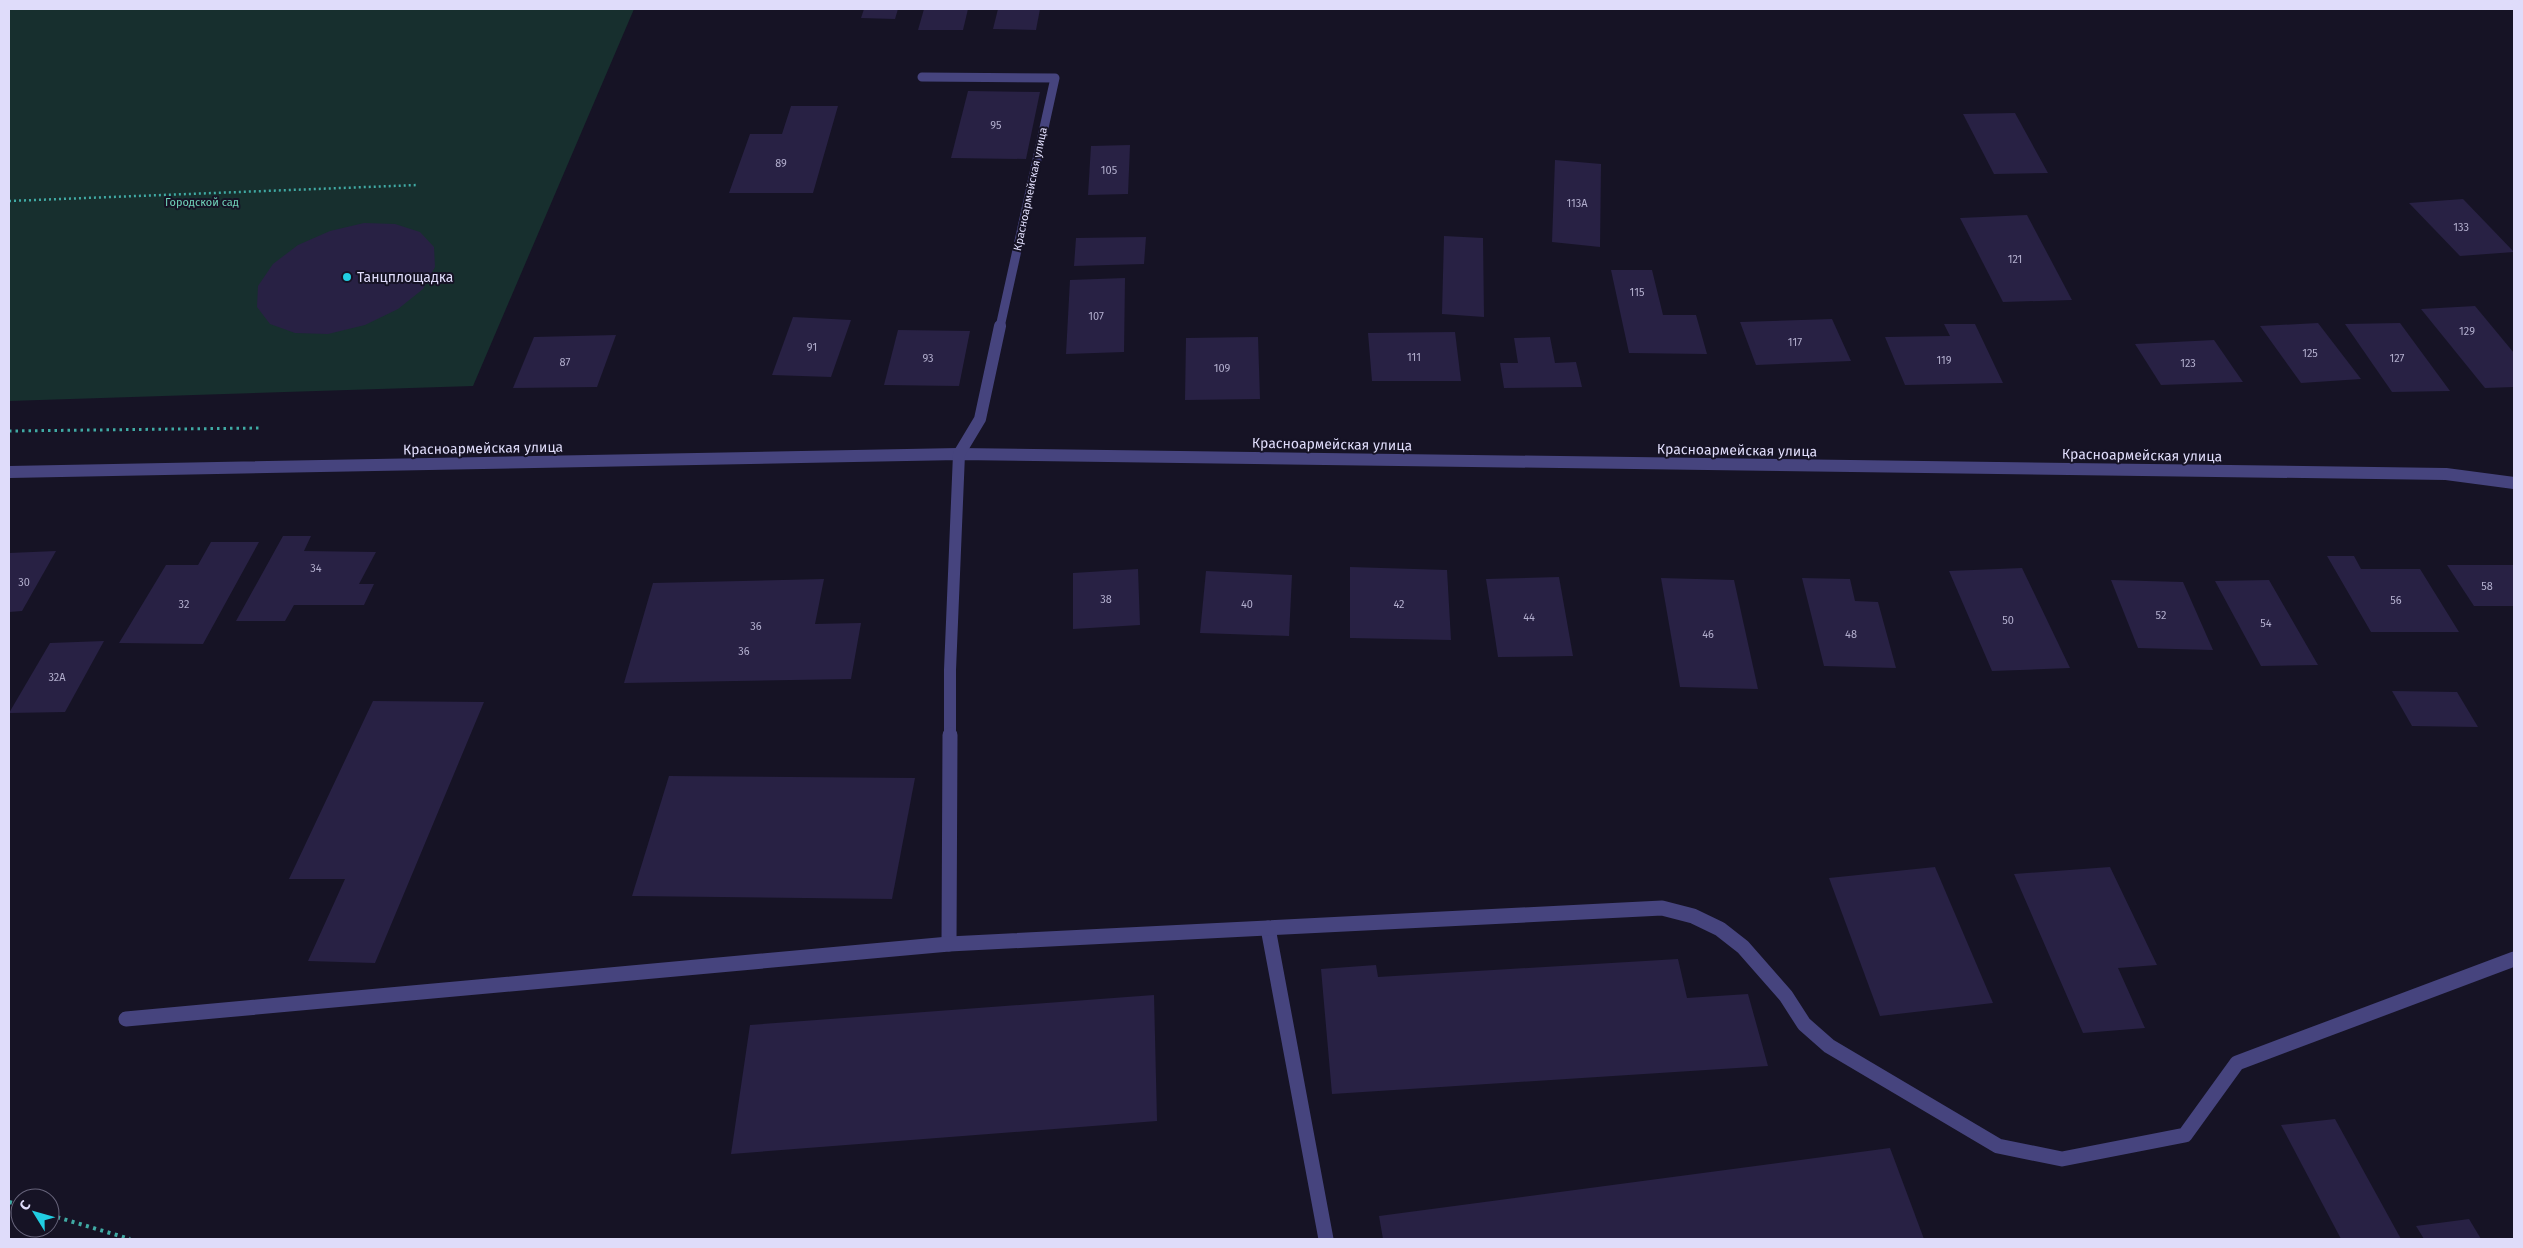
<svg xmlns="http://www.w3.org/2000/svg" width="2523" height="1248" font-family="'Fira Sans',sans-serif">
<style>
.green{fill:#172f2e}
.building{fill:#282144}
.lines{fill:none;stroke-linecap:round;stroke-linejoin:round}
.path-far2{stroke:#40aaa4;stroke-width:2.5;stroke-dasharray:2 3;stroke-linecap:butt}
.path-far1{stroke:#40aaa4;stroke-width:3;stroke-dasharray:2.5 4;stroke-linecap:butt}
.path{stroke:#40aaa4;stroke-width:4;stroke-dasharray:3 4.5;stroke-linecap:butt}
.minor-far2{stroke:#46447e;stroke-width:9}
.minor-far1{stroke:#46447e;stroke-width:12}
.minor{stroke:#46447e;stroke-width:15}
.poi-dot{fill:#21cee2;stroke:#161325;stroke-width:2}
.labels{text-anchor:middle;stroke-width:4;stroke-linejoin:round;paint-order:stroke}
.number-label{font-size:11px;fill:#b1adcc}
.far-street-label{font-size:11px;fill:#dfdcfa;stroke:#161325}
.far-park-label{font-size:11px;fill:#70d2b9;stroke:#161325}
.poi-label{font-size:14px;fill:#dfdcfa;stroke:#161325;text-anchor:start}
.street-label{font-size:14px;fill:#dfdcfa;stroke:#161325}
</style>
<rect width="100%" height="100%" fill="#161325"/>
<!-- green -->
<polygon class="green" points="9,9 634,9 473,386 9,401"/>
<!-- building -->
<g class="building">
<polygon points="864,9 898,9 895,19 861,18"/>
<polygon points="924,9 968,9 963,30 918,30"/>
<polygon points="998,9 1040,9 1036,30 993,29"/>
<polygon points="968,91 1040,92 1026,159 951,158"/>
<polygon points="791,106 838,106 813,193 729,193 750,134 782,134"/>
<polygon points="2015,113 2048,173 1994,174 1963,114"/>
<polygon points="1130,145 1128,194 1088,195 1091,146"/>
<polygon points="1555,160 1601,164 1600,247 1552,242"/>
<polygon points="2463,199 2514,252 2460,256 2409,203"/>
<polygon points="2027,215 2072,300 2003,302 1960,218"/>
<polygon points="364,223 395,224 420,232 434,247 435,267 423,289 398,309 365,325 328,334 295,333 270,324 257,307 258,286 273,264 298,245 330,231"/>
<polygon points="1444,236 1483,238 1484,317 1442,314"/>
<polygon points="1146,237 1144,264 1074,266 1076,238"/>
<polygon points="1611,270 1652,270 1663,315 1696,315 1707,354 1629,353"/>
<polygon points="1125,278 1124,352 1066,354 1070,280"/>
<polygon points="2475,306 2514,353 2514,387 2485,388 2421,309"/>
<polygon points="793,317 851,320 831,377 772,375"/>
<polygon points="1832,319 1851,361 1756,365 1740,322"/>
<polygon points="2318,323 2361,379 2301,383 2260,326"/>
<polygon points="2400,323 2450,391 2392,392 2345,324"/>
<polygon points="1944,324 1975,324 2003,383 1905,385 1885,337 1950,336"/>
<polygon points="898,330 970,331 959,386 884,385"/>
<polygon points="1455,332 1461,381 1372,381 1368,333"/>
<polygon points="616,335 597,387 513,388 534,337"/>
<polygon points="1258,337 1260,399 1185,400 1186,338"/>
<polygon points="1550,337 1555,363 1576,362 1582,387 1504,388 1500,363 1518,363 1514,338"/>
<polygon points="2214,340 2243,382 2161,385 2135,344"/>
<polygon points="283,536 311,536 304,551 376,552 359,584 374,584 364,605 294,605 285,621 236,621"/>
<polygon points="211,542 259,542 203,644 119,643 166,565 198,565"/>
<polygon points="56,551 22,611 9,612 9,553"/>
<polygon points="2327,556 2354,556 2361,569 2420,569 2459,632 2371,632"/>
<polygon points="2447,565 2514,565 2514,606 2474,606"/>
<polygon points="1350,567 1447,570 1451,640 1350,638"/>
<polygon points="2022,568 2070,668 1992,671 1949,571"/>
<polygon points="1138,569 1140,625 1073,629 1073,573"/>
<polygon points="1206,571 1292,575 1289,636 1200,633"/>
<polygon points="1559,577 1573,656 1498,657 1486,579"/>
<polygon points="1661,578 1734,580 1758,689 1680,687"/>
<polygon points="1802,578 1850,579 1855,601 1878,602 1896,668 1824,666"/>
<polygon points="824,579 815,624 861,623 851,679 624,683 653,583"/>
<polygon points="2111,580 2183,582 2213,650 2138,648"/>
<polygon points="2269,580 2318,665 2261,666 2215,581"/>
<polygon points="104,641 65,712 9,713 50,643"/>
<polygon points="2392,691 2457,692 2478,727 2412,726"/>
<polygon points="373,701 484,702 375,963 308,961 345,879 289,879"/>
<polygon points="669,776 915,778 892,899 632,896"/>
<polygon points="1935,867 1993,1003 1880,1016 1829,878"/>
<polygon points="2110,867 2157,965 2118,968 2145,1028 2083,1033 2014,874"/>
<polygon points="1678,959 1687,998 1748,994 1768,1066 1332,1094 1321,969 1376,965 1378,977"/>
<polygon points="1154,995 1157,1121 731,1154 750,1025"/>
<polygon points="2335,1119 2401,1239 2341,1239 2281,1125"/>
<polygon points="1890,1148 1924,1239 1383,1239 1379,1216"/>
<polygon points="2469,1219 2481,1239 2424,1239 2416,1226"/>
</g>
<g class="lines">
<!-- path-far2 -->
<polyline class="path-far2" points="9,201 418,185"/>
<!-- path-far1 -->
<polyline class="path-far1" points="9,431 261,428"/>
<!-- path -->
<g class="path">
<polyline points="9,1202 20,1205"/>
<polyline points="50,1215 130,1239"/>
</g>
<!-- minor-far2 -->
<polyline class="minor-far2" points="922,77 1055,78 1000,327"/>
<!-- minor-far1 -->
<g class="minor-far1">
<polyline points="9,472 959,454 2446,474 2514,483"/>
<polyline points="950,736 950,670 959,454 980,419 1000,326"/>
</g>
<!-- minor -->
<g class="minor">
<polyline points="1268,928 1326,1239"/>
<polyline points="949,944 950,735"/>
<polyline points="126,1019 949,944 1662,908 1693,916 1720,929 1743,947 1786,996 1804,1024 1829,1046 1998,1146 2062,1159 2185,1135 2237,1063 2514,959"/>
</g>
</g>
<!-- markers -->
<circle class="poi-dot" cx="347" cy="277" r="5"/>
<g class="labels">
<!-- number labels -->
<g class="number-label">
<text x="996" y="129">95</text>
<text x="781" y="167">89</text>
<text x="1109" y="174">105</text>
<text x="1577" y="207">113А</text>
<text x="2461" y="231">133</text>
<text x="2015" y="263">121</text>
<text x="1637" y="296">115</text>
<text x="1096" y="320">107</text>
<text x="2467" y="335">129</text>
<text x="1795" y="346">117</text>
<text x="812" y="351">91</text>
<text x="2310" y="357">125</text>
<text x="1414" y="361">111</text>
<text x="928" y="362">93</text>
<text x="2397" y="362">127</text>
<text x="1944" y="364">119</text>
<text x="565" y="366">87</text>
<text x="2188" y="367">123</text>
<text x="1222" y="372">109</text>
<text x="316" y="572">34</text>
<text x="24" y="586">30</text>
<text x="2487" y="590">58</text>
<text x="1106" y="603">38</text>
<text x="2396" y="604">56</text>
<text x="184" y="608">32</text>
<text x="1247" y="608">40</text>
<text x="1399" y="608">42</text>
<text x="2161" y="619">52</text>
<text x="1529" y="621">44</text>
<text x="2008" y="624">50</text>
<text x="2266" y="627">54</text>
<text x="756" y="630">36</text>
<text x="1708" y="638">46</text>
<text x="1851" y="638">48</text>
<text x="744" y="655">36</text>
<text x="57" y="681">32А</text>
</g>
<!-- far-street labels -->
<g class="far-street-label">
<text transform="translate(1030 189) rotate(-78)" y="4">Красноармейская улица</text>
</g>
<!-- far-park labels -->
<g class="far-park-label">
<text x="202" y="206">Городской сад</text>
</g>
<!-- poi labels -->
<g class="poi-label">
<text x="357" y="282">Танцплощадка</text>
</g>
<!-- street labels -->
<g class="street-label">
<text transform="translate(1332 444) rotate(1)" y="5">Красноармейская улица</text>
<text transform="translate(483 448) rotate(-1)" y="5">Красноармейская улица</text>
<text transform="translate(1737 450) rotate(1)" y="5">Красноармейская улица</text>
<text transform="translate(2142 455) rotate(1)" y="5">Красноармейская улица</text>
</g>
</g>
<!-- border -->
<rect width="2523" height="1248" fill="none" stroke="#dfdcfa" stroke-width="20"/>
<!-- north arrow -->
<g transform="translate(35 1213) rotate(307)"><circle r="24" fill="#161325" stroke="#66637a"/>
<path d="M0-4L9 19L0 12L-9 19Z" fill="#21cee2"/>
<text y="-8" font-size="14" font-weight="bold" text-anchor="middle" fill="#dfdcfa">С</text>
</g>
</svg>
